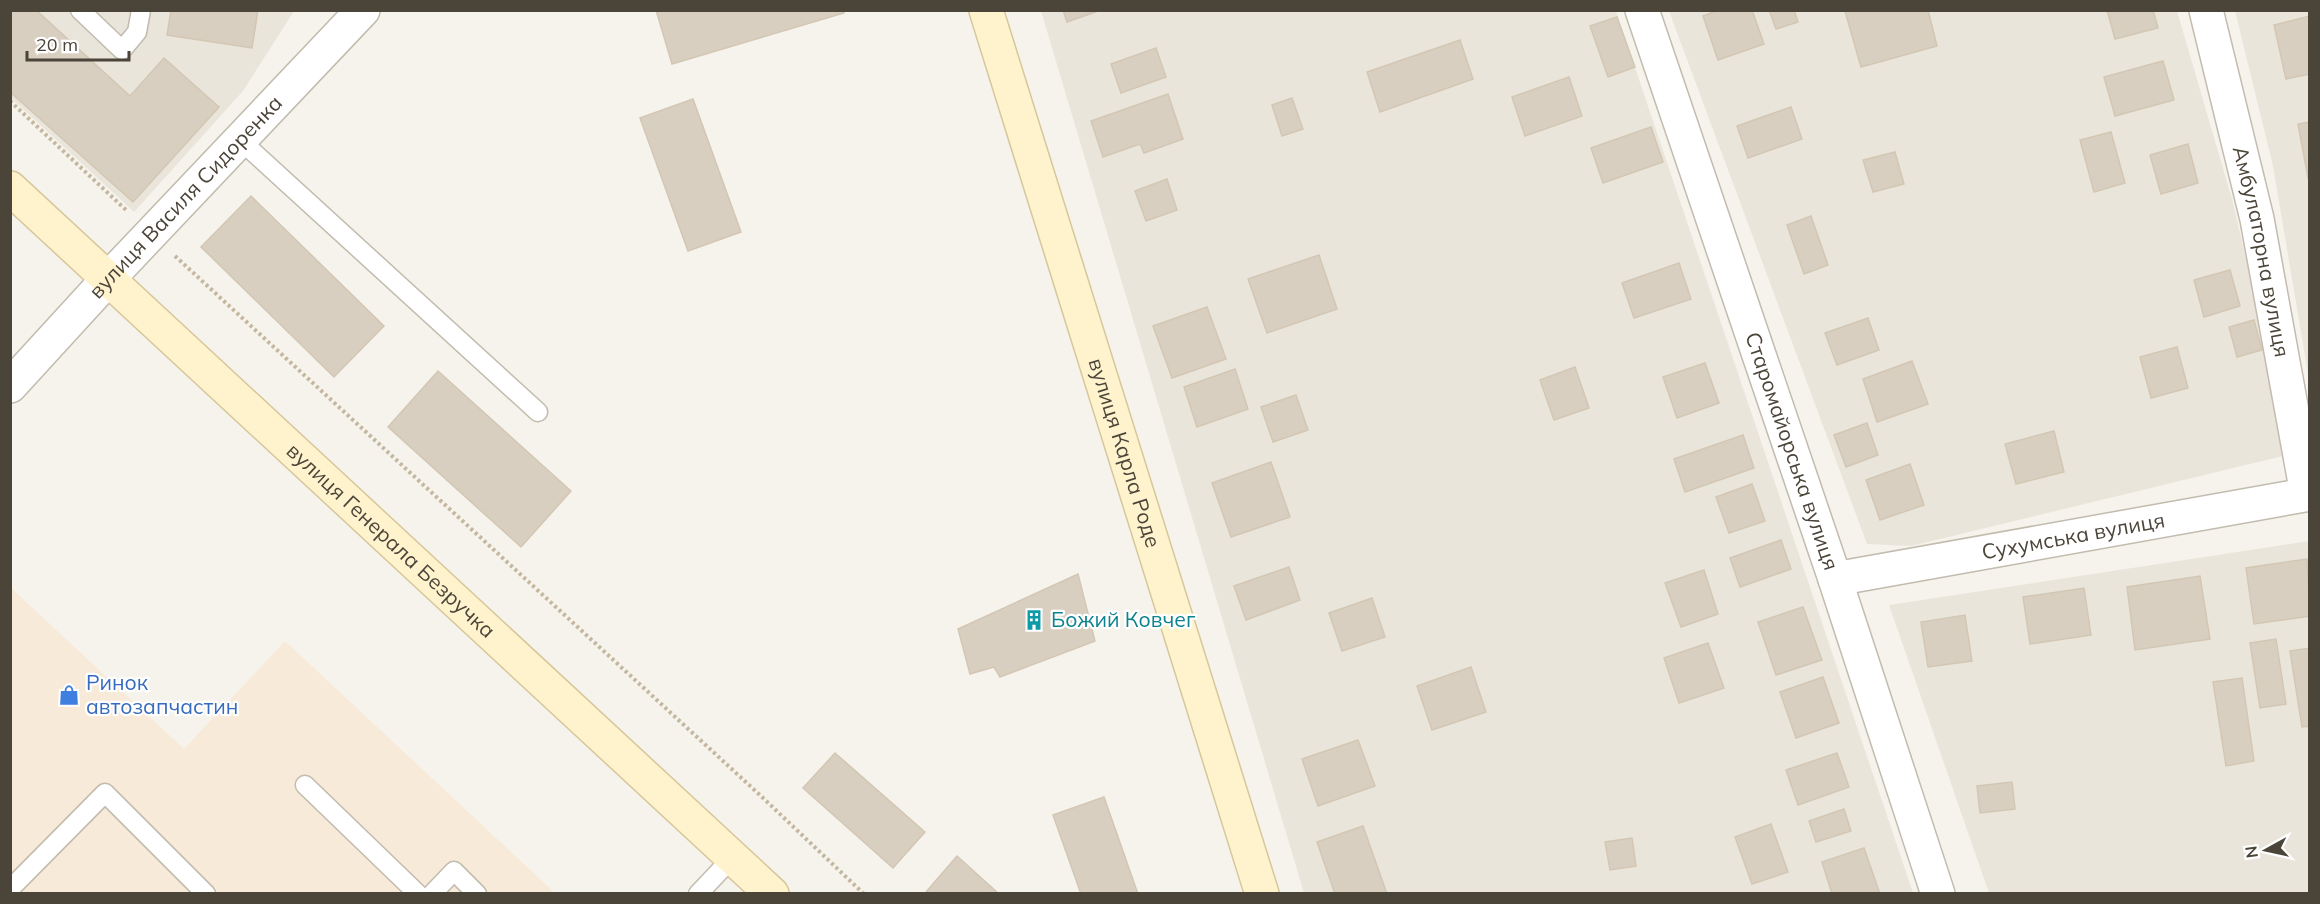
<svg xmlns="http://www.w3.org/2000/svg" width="2320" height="904" font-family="Mulish,sans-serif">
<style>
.residential{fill:#eae5da}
.commercial{fill:#f7ead8}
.building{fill:#d8cfc1;stroke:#d3c7b4;stroke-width:1.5}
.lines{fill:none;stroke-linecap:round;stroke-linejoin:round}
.lane-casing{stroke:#c2bbae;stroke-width:21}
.street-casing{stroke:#c2bbae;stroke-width:36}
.secondary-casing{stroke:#d6c79b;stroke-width:36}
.path{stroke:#c4b79f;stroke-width:4;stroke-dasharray:3 3;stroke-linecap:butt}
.lane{stroke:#fff;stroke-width:18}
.street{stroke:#fff;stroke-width:33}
.secondary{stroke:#fff3cd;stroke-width:33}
.labels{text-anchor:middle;stroke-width:4.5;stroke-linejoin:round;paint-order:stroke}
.street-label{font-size:21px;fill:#4b4439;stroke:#fff}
.culture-label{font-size:21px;fill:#0d838f;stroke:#fff;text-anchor:start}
.shop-label{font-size:21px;fill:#366cbe;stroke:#fff;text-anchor:start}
</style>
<rect width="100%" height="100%" fill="#f6f3ec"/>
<!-- residential -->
<g class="residential">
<polygon points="10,11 294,11 243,91 134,212 11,98"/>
<polygon points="1041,11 1616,11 1913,893 1304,893"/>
<polygon points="1669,11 2177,11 2232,199 2264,335 2283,456 1911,546 1867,544"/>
<polygon points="2235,11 2309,11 2309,380 2273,166"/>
<polygon points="2309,541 2309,893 1989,893 1889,605"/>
</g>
<!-- commercial -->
<polygon class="commercial" points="10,587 184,749 285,641 555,893 11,893"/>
<!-- building -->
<g class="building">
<polygon points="10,10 36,10 130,96 164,58 219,107 133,202 10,92"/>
<polygon points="171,10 258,10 252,48 167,35"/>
<polygon points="656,10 844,10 844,13 672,64"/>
<polygon points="1063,10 1101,10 1067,22"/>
<polygon points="1719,10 1752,10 1764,44 1718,60 1703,16"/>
<polygon points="1769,10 1794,10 1798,22 1776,29"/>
<polygon points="1928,10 1937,46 1861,67 1845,11"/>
<polygon points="2107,10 2153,10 2158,28 2115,39"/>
<polygon points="2310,16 2310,74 2286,79 2274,25"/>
<polygon points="1617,17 1635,67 1608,77 1590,26"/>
<polygon points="1460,40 1473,79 1380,112 1367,72"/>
<polygon points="1156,48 1166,77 1121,93 1111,64"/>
<polygon points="2163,61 2174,100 2115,116 2104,77"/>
<polygon points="1569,77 1582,116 1525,136 1512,97"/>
<polygon points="1168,94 1183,139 1144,153 1140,144 1103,157 1091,121"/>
<polygon points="1292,98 1303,129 1282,136 1272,105"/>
<polygon points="693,99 741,232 688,251 640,118"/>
<polygon points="1791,107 1802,139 1748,158 1737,126"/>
<polygon points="2310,122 2310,178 2308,178 2298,124"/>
<polygon points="1651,127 1663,162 1603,183 1591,148"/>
<polygon points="2111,132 2125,183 2094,192 2080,140"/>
<polygon points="2188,144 2198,183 2161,194 2150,155"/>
<polygon points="1895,152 1904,184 1873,192 1863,160"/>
<polygon points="1167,179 1177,210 1146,221 1135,191"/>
<polygon points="251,196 384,326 334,377 201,247"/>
<polygon points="1811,216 1828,265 1804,274 1787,225"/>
<polygon points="1319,255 1337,309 1267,333 1248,279"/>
<polygon points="1679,263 1691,299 1634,318 1622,283"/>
<polygon points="2230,270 2240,306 2204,317 2194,280"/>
<polygon points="1207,307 1226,359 1172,378 1153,326"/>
<polygon points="1868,318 1879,350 1837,365 1825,333"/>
<polygon points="2254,320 2262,350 2237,357 2229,327"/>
<polygon points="2177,347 2188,388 2151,398 2140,357"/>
<polygon points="1912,361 1928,404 1877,422 1863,379"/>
<polygon points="1705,363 1719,403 1677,418 1663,377"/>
<polygon points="1575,367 1589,408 1554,420 1540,380"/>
<polygon points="1235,369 1248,409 1197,427 1184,387"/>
<polygon points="438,371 571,491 521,547 388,427"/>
<polygon points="1296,395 1308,430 1273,442 1261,407"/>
<polygon points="1867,423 1878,455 1846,467 1834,435"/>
<polygon points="2054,431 2064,472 2016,484 2005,444"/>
<polygon points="1743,435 1754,468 1685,492 1674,459"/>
<polygon points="1271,462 1290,517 1231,537 1212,483"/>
<polygon points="1910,464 1924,505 1880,520 1866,480"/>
<polygon points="1752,484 1765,521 1729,533 1716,497"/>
<polygon points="1781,540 1791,569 1740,587 1730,558"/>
<polygon points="2307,559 2310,616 2254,624 2246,568"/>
<polygon points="1289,567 1300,600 1246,620 1234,586"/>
<polygon points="1704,570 1718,614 1681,627 1665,583"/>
<polygon points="1078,574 1095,641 1000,677 994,667 970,674 958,629"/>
<polygon points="2200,576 2210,639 2135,650 2127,587"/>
<polygon points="2084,588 2091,635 2030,644 2023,597"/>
<polygon points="1372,598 1385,637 1342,651 1329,613"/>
<polygon points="1803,607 1822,660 1776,675 1758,622"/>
<polygon points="1965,615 1972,661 1928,667 1921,622"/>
<polygon points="2276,639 2286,704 2260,708 2250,643"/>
<polygon points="1708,643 1724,688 1679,703 1664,658"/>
<polygon points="2310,648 2310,726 2302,727 2290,651"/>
<polygon points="1471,667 1486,712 1432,730 1417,686"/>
<polygon points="1823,677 1839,723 1796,738 1780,692"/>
<polygon points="2242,678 2254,761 2226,766 2213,682"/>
<polygon points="1358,740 1375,786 1318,806 1302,759"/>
<polygon points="835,753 925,832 893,868 803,788"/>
<polygon points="1837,753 1849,787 1798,805 1786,770"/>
<polygon points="2012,782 2015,809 1980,813 1977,786"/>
<polygon points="1104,797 1138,894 1081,894 1053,815"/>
<polygon points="1844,809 1851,831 1816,842 1809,821"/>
<polygon points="1771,824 1788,872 1752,884 1735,837"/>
<polygon points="1363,826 1387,894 1335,894 1317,842"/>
<polygon points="1632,838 1636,866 1610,870 1605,842"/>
<polygon points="1864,848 1880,894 1832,894 1822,862"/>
<polygon points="957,856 999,894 928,894 926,892"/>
</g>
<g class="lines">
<!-- lane casing -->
<g class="lane-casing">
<g id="lane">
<polyline points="80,10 122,50 137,32 141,10"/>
<polyline points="240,140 538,412"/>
<polyline points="305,785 418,894"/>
<polyline points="10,889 105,793 206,894"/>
<polyline points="432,894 454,871 477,894"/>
<polyline points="698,894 733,857"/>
</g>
</g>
<!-- street casing -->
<g class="street-casing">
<g id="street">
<path id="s1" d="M1642,10L1835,579L1938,894"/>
<path id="s2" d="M2206,10L2257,219L2307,494"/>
<path id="s3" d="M10,386L108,279L363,10"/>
<path id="s4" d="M1835,579L2310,494"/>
</g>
</g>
<!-- secondary casing -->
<g class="secondary-casing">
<g id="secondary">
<path id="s5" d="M986,10L1262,894"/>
<path id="s6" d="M10,188L772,894"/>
</g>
</g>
<!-- path -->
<g class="path">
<polyline points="10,101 126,210"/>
<polyline points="175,256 761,796 864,894"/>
</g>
<!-- lane -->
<use href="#lane" class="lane"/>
<!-- street -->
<use href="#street" class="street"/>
<!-- secondary -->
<use href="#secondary" class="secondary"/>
</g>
<!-- icons -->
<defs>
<g id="building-bare" transform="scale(1.62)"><path d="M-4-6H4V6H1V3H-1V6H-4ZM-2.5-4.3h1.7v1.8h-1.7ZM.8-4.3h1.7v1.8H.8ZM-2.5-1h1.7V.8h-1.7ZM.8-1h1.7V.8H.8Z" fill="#0f9aa8" stroke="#fff" stroke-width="2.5" paint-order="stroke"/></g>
<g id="shop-bare" transform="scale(1.62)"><path d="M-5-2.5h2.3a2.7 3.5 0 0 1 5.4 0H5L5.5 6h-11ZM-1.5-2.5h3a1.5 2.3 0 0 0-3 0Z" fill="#3f7fe0" stroke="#fff" stroke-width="2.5" paint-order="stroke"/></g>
</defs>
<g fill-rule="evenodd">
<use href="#building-bare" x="1034" y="620"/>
<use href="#shop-bare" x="69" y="695"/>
</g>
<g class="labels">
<!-- street labels -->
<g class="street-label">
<text dy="7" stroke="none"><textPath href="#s3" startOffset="258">вулиця Василя Сидоренка</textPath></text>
<text dy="7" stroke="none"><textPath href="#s2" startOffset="248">Амбулаторна вулиця</textPath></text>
<text dy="7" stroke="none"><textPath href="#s1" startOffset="466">Старомайорська вулиця</textPath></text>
<text dy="7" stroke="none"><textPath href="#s5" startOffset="464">вулиця Карла Роде</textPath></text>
<text dy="7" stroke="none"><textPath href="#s4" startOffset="242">Сухумська вулиця</textPath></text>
<text dy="7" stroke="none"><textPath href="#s6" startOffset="519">вулиця Генерала Безручка</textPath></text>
</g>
<!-- culture labels -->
<g class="culture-label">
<text x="1051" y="627">Божий Ковчег</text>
</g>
<!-- shop labels -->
<g class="shop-label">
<text x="86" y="690">Ринок<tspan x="86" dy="24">автозапчастин</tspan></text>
</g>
</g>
<!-- border -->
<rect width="2320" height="904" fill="none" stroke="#4b4439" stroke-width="24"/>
<!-- north arrow -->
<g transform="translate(2266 850) rotate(262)" stroke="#ffffff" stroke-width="4.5" paint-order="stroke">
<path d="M0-4.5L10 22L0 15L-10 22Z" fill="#4b4439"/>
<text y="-9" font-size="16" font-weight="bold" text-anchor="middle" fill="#4b4439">N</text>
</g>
<!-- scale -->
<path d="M27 51v9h102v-9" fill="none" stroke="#4b4439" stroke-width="3"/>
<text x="36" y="51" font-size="18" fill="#4b4439" stroke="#ffffff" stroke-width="4.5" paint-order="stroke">20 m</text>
</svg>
